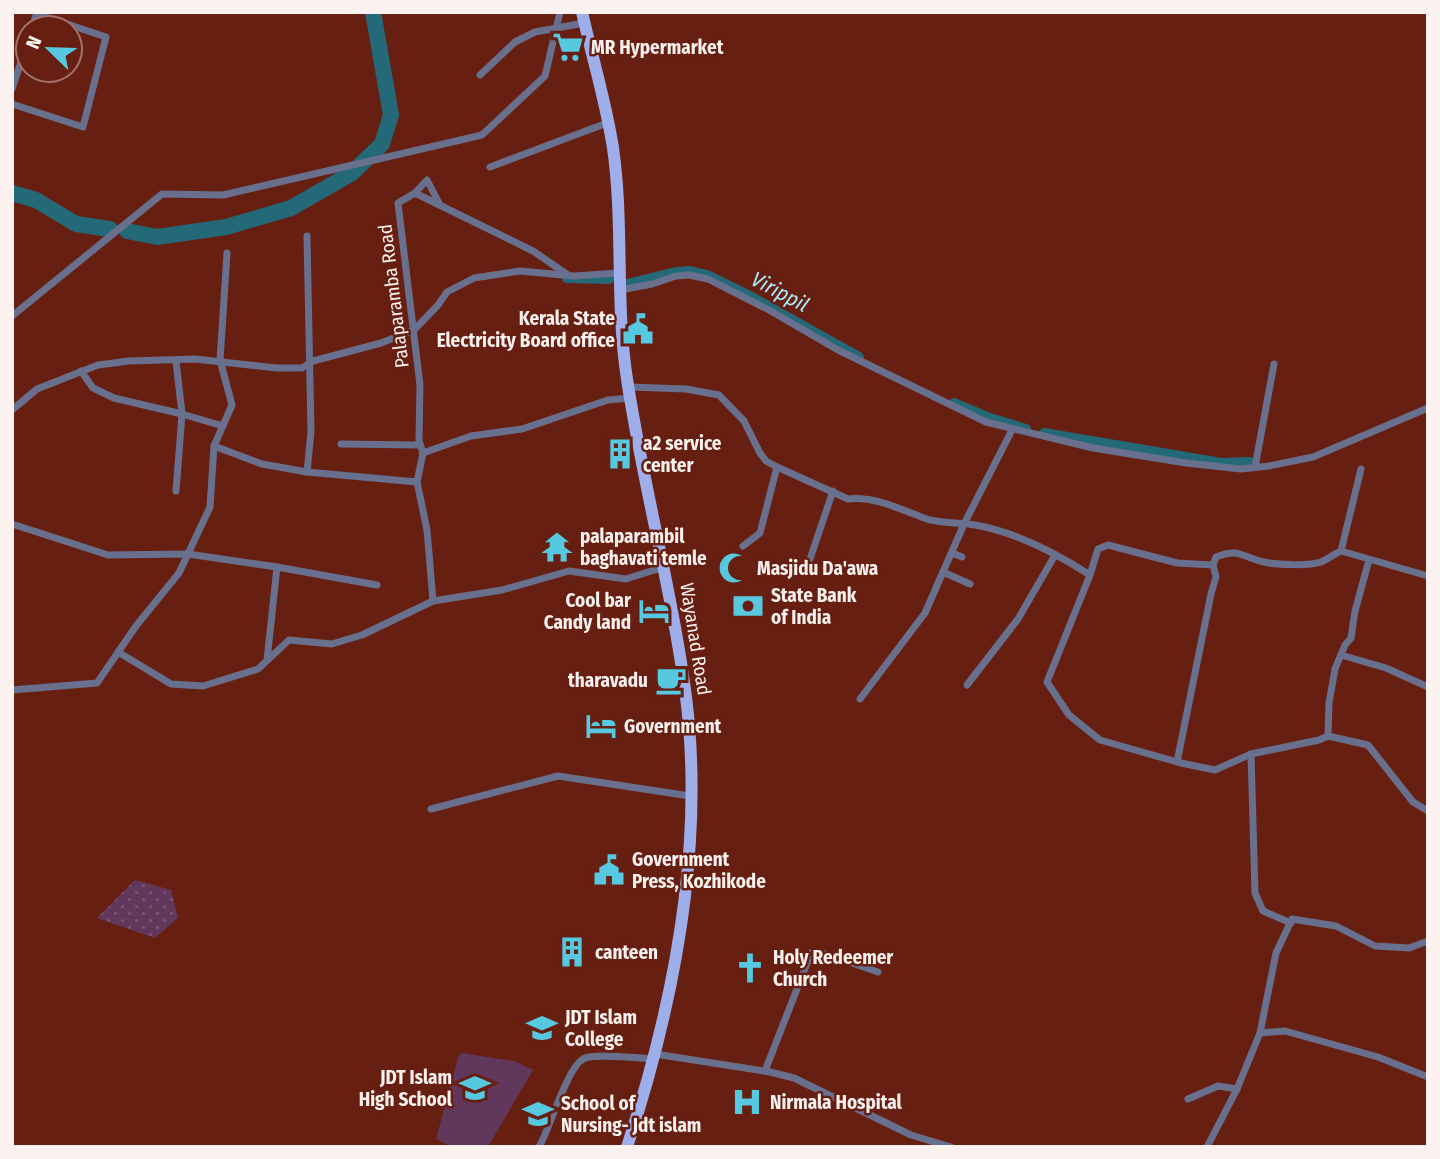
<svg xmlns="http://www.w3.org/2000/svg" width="1440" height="1159" font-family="'Fira Sans Condensed',sans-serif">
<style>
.grass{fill:#61375b}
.park{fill:url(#park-dots)}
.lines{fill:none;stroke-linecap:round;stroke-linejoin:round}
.canal{stroke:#246977;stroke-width:10}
.river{stroke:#246977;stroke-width:16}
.minor{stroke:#68708e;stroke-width:7}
.trunk{stroke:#9eaeea;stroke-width:12}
.labels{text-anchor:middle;stroke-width:5;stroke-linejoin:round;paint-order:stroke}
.poi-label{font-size:19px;font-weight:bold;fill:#fbf1ef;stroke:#671f12;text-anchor:start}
.street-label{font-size:19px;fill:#fbf1ef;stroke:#671f12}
.water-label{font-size:21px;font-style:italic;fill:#a8ecfb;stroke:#671f12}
</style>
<defs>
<pattern id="park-dots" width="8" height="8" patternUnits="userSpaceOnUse" patternTransform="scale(1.75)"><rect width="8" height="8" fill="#61375b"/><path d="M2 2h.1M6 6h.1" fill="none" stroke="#795473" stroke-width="1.8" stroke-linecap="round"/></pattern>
</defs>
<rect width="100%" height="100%" fill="#671f12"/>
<!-- grass -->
<polygon class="grass" points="461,1053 514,1061 533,1070 488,1147 453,1147 436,1139 458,1058"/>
<!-- park -->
<polygon class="park" points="135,880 171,890 178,918 155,938 97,918"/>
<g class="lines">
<!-- canal -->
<g class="canal">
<polyline points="567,278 609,279"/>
<polyline points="623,285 676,272 690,271 707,275 752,297 859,357"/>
<polyline points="954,403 990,418 1026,429"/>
<polyline points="1044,433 1221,463 1250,462"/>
</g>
<!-- river -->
<g class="river">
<polyline points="12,193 36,200 76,224 110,229"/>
<polyline points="127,231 157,237 226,227 291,208 352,173 382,144 391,115 373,12"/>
</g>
<!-- minor -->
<g class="minor">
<polyline points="32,28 37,12"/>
<polyline points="480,75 515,42 535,32 584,23"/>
<polyline points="12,89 28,41"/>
<polyline points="12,104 83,127 106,37 37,14"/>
<polyline points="490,167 607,123"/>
<polyline points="415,193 427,180 440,205"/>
<polyline points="307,236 311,432 307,472"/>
<polyline points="620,290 652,284 676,276 689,275 708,279 769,310 838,350 986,422 1093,448 1186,463 1241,469 1269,466 1313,457 1428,408"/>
<polyline points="12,316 162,194 223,195 482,135 545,76 560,12"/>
<polyline points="176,361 182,414 176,491"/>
<polyline points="81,371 93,388 114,398 182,414 223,426"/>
<path d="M629,387L686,389L719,395L744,421L760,453L766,461L777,467L848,499C875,496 902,510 927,519C942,524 960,522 975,525C1015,532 1056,553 1090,575L1098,549L1108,545L1177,563L1213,565L1216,577L1211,594L1177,762"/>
<polyline points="12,410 37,389 98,365 129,361 195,359 277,368 302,368 313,361 381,343 414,330 438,305 447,292 474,278 520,271 574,276 619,273"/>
<polyline points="341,444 420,445"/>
<polyline points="214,446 262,464 307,472 417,482"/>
<polyline points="423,453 419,441 420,385 398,203 415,193 533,251 568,275"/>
<polyline points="423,453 471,436 522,429 608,400 631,398"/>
<polyline points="423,453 417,482 427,530 433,601"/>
<polyline points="1255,467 1274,364"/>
<polyline points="12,524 108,555 188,554 277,567 377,585"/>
<polyline points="743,546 760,533 777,467"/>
<polyline points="1341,551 1361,469"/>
<polyline points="952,553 962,557"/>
<polyline points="810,559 833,491"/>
<path d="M1213,565L1216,557C1240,547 1243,558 1264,562C1276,565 1310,566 1321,562C1328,559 1334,554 1341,551L1428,576"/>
<polyline points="943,572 970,584"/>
<polyline points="1090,575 1047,682 1069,715 1100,740 1181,763 1215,770 1251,754 1319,740 1328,736 1368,745 1413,802 1428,811"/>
<polyline points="118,652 171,684 203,686 258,669 289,640 332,644 362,635 433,601 502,590 569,571 626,579 664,567"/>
<polyline points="1341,655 1386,668 1428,687"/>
<polyline points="267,660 277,567"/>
<polyline points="967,685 1018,619 1055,555"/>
<polyline points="12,690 97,683 136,626 179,573 210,507 214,446 232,405 220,360 227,253"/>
<polyline points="860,699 925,613 964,524 1012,430"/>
<polyline points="1328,736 1329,703 1335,669 1345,645 1351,638 1355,611 1369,560"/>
<polyline points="1251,754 1255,893 1263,911 1291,923"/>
<polyline points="431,809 558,776 690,796"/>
<polyline points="1260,1033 1285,1031 1378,1057 1428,1077"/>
<polyline points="655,1054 770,1072 794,1078 911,1135 951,1147"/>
<polyline points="765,1071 811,953 826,954 878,972"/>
<polyline points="1188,1099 1218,1086 1237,1089"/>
<path d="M539,1147C550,1128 567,1068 583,1059C595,1053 639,1058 654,1059"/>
<polyline points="1207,1147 1237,1089 1260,1033 1276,953 1292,919 1336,926 1375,946 1409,948 1428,941"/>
</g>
<!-- trunk -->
<path class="trunk" d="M582,12C592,57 606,102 613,148C624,224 615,302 627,379C643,485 672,590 686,697C705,848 674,1004 627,1147"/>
</g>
<!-- icons -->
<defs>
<g id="supermarket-bare" transform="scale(2.415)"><path d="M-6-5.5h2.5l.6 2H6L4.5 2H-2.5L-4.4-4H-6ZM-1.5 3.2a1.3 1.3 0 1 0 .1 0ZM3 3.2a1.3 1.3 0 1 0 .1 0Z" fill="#56c9e0" stroke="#671f12" stroke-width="2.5" paint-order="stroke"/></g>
<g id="civic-bare" transform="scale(2.415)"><path d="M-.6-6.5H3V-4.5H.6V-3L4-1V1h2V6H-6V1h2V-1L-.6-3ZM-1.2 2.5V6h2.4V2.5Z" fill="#56c9e0" stroke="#671f12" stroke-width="2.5" paint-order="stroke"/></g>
<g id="building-bare" transform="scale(2.415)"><path d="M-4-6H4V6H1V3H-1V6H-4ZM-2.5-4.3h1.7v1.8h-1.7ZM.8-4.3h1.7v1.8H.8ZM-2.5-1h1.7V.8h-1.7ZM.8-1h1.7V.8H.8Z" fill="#56c9e0" stroke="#671f12" stroke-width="2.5" paint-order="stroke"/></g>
<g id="temple-bare" transform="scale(2.415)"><path d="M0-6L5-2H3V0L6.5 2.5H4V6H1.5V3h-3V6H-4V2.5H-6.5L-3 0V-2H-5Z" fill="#56c9e0" stroke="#671f12" stroke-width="2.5" paint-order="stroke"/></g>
<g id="mosque-bare" transform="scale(2.415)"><path d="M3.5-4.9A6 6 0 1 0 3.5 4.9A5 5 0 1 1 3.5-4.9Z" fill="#56c9e0" stroke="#671f12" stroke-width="2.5" paint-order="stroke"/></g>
<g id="bank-bare" transform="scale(2.415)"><path d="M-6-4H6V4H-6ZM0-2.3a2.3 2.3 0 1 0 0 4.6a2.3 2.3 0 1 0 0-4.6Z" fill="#56c9e0" stroke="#671f12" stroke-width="2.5" paint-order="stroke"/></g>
<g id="hotel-bare" transform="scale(2.415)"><path d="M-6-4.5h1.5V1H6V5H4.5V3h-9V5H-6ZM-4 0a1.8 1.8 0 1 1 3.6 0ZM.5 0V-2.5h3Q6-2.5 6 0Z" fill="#56c9e0" stroke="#671f12" stroke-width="2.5" paint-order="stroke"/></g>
<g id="cafe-bare" transform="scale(2.415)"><path d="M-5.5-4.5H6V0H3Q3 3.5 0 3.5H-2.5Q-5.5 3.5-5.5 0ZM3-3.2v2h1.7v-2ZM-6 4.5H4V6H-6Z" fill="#56c9e0" stroke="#671f12" stroke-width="2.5" paint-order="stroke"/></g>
<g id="church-bare" transform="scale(2.415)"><path d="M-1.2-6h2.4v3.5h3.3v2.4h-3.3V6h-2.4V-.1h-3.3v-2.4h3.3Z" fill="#56c9e0" stroke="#671f12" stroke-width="2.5" paint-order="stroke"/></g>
<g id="university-bare" transform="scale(2.415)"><path d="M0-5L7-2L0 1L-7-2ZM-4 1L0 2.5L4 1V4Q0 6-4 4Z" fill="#56c9e0" stroke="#671f12" stroke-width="2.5" paint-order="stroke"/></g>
<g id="school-bare" transform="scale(2.415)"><path d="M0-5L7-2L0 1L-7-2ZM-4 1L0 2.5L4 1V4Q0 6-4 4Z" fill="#56c9e0" stroke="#671f12" stroke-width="2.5" paint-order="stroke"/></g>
<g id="hospital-bare" transform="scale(2.415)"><path d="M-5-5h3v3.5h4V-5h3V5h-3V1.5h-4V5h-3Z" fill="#56c9e0" stroke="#671f12" stroke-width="2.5" paint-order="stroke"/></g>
</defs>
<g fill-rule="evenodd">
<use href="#supermarket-bare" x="568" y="47"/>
<use href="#civic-bare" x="638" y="329"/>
<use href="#building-bare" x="620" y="454"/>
<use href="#temple-bare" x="557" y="547"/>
<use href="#mosque-bare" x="734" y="568"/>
<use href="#bank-bare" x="748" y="606"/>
<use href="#hotel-bare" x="654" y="611"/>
<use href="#cafe-bare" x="671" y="680"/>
<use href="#hotel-bare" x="601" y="726"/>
<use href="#civic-bare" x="609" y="870"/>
<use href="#building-bare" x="572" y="952"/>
<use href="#church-bare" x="750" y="968"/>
<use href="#university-bare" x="542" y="1028"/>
<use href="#school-bare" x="475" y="1088"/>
<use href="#hospital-bare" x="747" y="1102"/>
<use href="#school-bare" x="538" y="1114"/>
</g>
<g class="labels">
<!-- poi labels -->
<g class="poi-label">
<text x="591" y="54">MR Hypermarket</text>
<text x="615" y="325" text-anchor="end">Kerala State<tspan x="615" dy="22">Electricity Board office</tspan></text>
<text x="643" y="450">a2 service<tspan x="643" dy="22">center</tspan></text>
<text x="580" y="543">palaparambil<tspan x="580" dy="22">baghavati temle</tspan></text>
<text x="757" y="575">Masjidu Da'awa</text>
<text x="771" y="602">State Bank<tspan x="771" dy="22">of India</tspan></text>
<text x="631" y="607" text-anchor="end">Cool bar<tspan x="631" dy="22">Candy land</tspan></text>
<text x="648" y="687" text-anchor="end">tharavadu</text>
<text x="624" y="733">Government</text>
<text x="632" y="866">Government<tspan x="632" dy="22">Press, Kozhikode</tspan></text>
<text x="595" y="959">canteen</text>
<text x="773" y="964">Holy Redeemer<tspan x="773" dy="22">Church</tspan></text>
<text x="565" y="1024">JDT Islam<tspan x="565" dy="22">College</tspan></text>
<text x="452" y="1084" text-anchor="end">JDT Islam<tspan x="452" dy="22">High School</tspan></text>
<text x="770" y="1109">Nirmala Hospital</text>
<text x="561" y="1110">School of<tspan x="561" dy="22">Nursing- Jdt islam</tspan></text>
</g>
<!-- street labels -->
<g class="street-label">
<text transform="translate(393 296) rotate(-97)" y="7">Palaparamba Road</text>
<text transform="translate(696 639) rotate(81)" y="7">Wayanad Road</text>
</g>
<!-- water labels -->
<g class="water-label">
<text transform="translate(780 292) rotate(28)" y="7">Virippil</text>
</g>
</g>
<!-- border -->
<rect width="1440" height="1159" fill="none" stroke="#fbf1ef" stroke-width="28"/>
<!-- north arrow -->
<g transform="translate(49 49) rotate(293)"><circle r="33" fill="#671f12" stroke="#a2736a" stroke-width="2"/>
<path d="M0-5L12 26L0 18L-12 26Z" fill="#56c9e0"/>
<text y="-10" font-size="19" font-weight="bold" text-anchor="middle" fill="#fbf1ef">N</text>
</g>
</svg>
